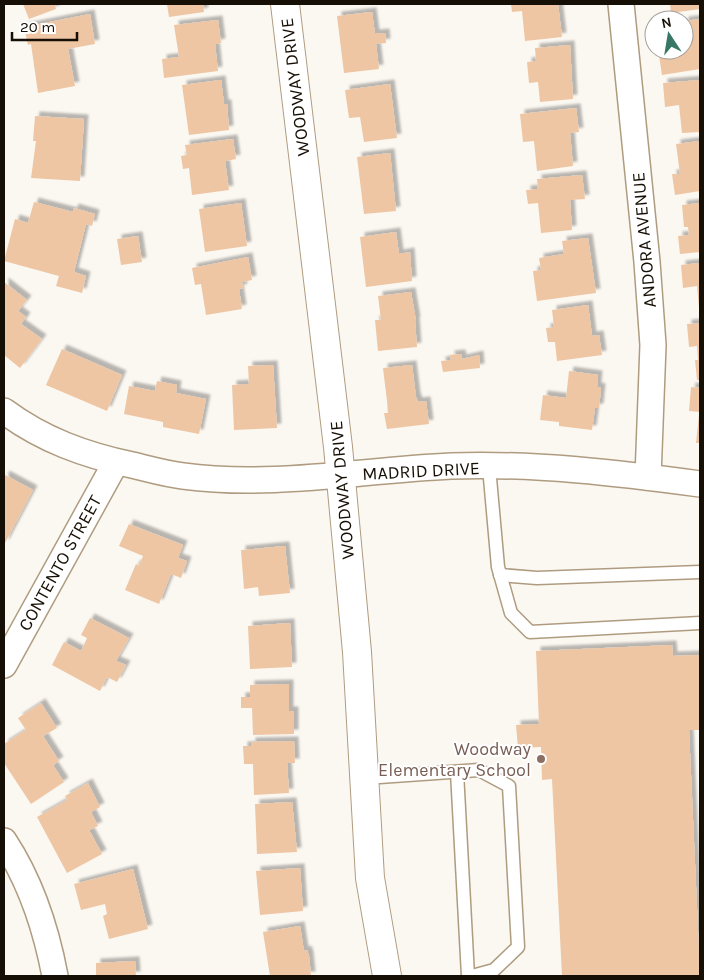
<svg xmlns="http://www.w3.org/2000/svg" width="704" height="980" font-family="Karla,sans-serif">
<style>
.building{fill:#efc6a3;filter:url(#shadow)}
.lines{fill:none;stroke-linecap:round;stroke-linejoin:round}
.service-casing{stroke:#af9c80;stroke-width:15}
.minor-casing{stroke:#af9c80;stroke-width:28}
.tertiary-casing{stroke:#af9c80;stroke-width:30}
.service{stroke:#fff;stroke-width:12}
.minor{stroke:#fff;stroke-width:25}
.tertiary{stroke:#fff;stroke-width:28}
.education-dot{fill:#8d6e63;stroke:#fff;stroke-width:2}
.labels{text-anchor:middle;stroke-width:4;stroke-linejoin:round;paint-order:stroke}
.street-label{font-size:18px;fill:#160f05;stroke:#fff}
.education-label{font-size:18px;fill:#785e54;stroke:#fff;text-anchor:end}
</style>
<defs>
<filter id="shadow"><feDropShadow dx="4.5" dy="-4.5" stdDeviation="1" flood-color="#0004"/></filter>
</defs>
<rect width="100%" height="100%" fill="#fbf7f1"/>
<!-- building -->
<g class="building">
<polygon points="23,4 59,4 55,5 56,9 29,19"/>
<polygon points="167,4 203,4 204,12 169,17"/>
<polygon points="511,4 558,4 562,37 525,41 522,11 512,12"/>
<polygon points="670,4 700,4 700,9 671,13"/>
<polygon points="372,12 375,34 385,33 386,43 376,44 379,69 344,73 337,16"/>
<polygon points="90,14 95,44 68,49 75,86 38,93 31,44 28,45 24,27"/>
<polygon points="700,19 700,69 662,75 659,55 671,53 671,50 684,50 684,21"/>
<polygon points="218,20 221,43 215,44 218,71 164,78 162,59 179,57 174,25"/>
<polygon points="570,45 573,99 540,102 538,82 529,83 527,62 536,61 535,48"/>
<polygon points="221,80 224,104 227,104 229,130 189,135 182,85"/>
<polygon points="700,80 700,132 682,133 679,105 665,107 663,83"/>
<polygon points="390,84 397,138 364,142 360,117 349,118 345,90"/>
<polygon points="576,108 579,132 570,133 573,166 537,171 534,141 523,142 520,114"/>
<polygon points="35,116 84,119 80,181 31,178 36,141 33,141"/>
<polygon points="233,139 236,159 225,161 229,190 192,195 189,168 183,169 181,156 187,155 185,145"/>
<polygon points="700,141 700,191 675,195 672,174 680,174 676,144"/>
<polygon points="390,153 396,211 364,214 357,157"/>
<polygon points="582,175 585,199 570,200 572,230 541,233 538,203 528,204 526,190 538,189 537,179"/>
<polygon points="34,202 73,212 74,208 95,214 92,226 86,224 74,272 86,276 82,293 56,286 59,276 4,261 15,219 28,223"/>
<polygon points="241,203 247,246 205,252 199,209"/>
<polygon points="700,203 700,252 680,254 678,236 689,235 688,227 684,227 682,205"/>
<polygon points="396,232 399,254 410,252 412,281 366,287 360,237"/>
<polygon points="138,236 142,262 121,265 117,239"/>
<polygon points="588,238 596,293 537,301 533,271 541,270 539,258 564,254 562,241"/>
<polygon points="248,257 252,280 242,282 243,288 239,289 242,309 206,315 201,284 195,285 192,268"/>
<polygon points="700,263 700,308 699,308 697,286 683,288 681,265"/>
<polygon points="4,282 27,300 18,311 26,317 21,324 42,339 20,368 4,355"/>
<polygon points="411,292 416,321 415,321 417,347 378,351 375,320 381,320 378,296"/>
<polygon points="588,305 592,336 599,335 602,355 557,361 555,342 548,342 546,328 554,327 552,310"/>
<polygon points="700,323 700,380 697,380 695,360 698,360 697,346 689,347 687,324"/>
<polygon points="62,349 122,375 107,411 46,385"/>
<polygon points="461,354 462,359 479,355 480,368 443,372 441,361 451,360 450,355"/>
<polygon points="273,365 277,428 234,430 232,385 249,384 248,366"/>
<polygon points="412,365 416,397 418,402 426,401 429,424 387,429 384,413 388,413 387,401 383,368"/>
<polygon points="569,371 598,375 597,387 601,388 599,408 595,408 592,430 559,426 559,422 540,420 543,395 566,398"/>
<polygon points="157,381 177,385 176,393 206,399 199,434 163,427 163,422 124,414 129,386 155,391"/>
<polygon points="691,387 700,388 700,412 689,411"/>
<polygon points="699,415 700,415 700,443 696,443"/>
<polygon points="5,475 33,490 4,545 4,478"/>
<polygon points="129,524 183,545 178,558 187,561 181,578 171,574 159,604 125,590 136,564 139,566 143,556 119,546"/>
<polygon points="285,546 290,593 259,596 258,587 244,589 241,550"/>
<polygon points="90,618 129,638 116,661 126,665 117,682 107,677 100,691 52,665 64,642 81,651 87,638 81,635"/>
<polygon points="290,623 292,667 250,669 248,626"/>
<polygon points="672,645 673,656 700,655 700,730 689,730 700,975 562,976 552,779 542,780 541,747 518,748 516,725 539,724 536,651"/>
<polygon points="289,684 289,711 294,711 294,734 253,735 252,708 241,708 241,697 250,697 250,685"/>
<polygon points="41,703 57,728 43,736 59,761 53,765 64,782 31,804 4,763 4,744 26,730 18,718"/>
<polygon points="294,741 295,763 287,763 289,793 254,795 253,764 244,764 243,746 251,746 251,742"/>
<polygon points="88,783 100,807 91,812 98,826 89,830 102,854 67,873 37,817 67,800 65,796"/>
<polygon points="292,802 297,852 257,854 255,804"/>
<polygon points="300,868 303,911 260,915 256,871"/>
<polygon points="133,869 148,929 109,939 103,916 107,914 105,904 81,910 74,884"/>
<polygon points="300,926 304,951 307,950 309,956 311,976 270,976 263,932"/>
<polygon points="135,961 136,976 96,976 96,963"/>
</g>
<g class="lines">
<!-- service casing -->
<g class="service-casing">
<g id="service">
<polyline points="489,467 498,567 511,613 530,632 700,623"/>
<polyline points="500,575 537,578 700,572"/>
<polyline points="457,772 468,976"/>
<polyline points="365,778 479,770 509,786 518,947 494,970 472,976"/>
</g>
</g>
<!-- minor casing -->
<g class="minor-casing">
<g id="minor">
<polyline points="621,4 647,262 653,345 648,477"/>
<path d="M4,411C43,440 85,455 132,465C149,469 166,474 183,476C272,488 362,470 451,466C534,463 619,473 700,484"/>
<polyline points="4,665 116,462"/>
<path d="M4,841C31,882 46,928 55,976"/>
</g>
</g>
<!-- tertiary casing -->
<g class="tertiary-casing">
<polyline id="tertiary" points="285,4 338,447 357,652 370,878 387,976"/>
</g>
<!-- service -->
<use href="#service" class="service"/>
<!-- minor -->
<use href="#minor" class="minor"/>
<!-- tertiary -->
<use href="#tertiary" class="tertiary"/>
</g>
<!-- markers -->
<circle class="education-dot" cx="541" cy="759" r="5"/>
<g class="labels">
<!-- street labels -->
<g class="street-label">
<text transform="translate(295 87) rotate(-97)" y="6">WOODWAY DRIVE</text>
<text transform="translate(644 240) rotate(-95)" y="6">ANDORA AVENUE</text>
<text transform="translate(421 471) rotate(-3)" y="6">MADRID DRIVE</text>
<text transform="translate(342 490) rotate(-95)" y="6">WOODWAY DRIVE</text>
<text transform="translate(60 563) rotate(-61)" y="6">CONTENTO STREET</text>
</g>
<!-- education labels -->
<g class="education-label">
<text x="531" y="755">Woodway<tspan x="531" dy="21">Elementary School</tspan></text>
</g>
</g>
<!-- border -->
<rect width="704" height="980" fill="none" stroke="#160f05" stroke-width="10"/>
<!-- north arrow -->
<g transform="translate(669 35) rotate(348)"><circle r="24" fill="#ffffff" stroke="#a29f9b"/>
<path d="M0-4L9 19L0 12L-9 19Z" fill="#377766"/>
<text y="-8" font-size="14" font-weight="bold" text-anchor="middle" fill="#160f05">N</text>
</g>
<!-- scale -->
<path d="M12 32v8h65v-8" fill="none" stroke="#160f05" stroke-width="2.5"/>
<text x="20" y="32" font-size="15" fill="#160f05" stroke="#ffffff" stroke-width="4" paint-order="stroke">20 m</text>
</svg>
